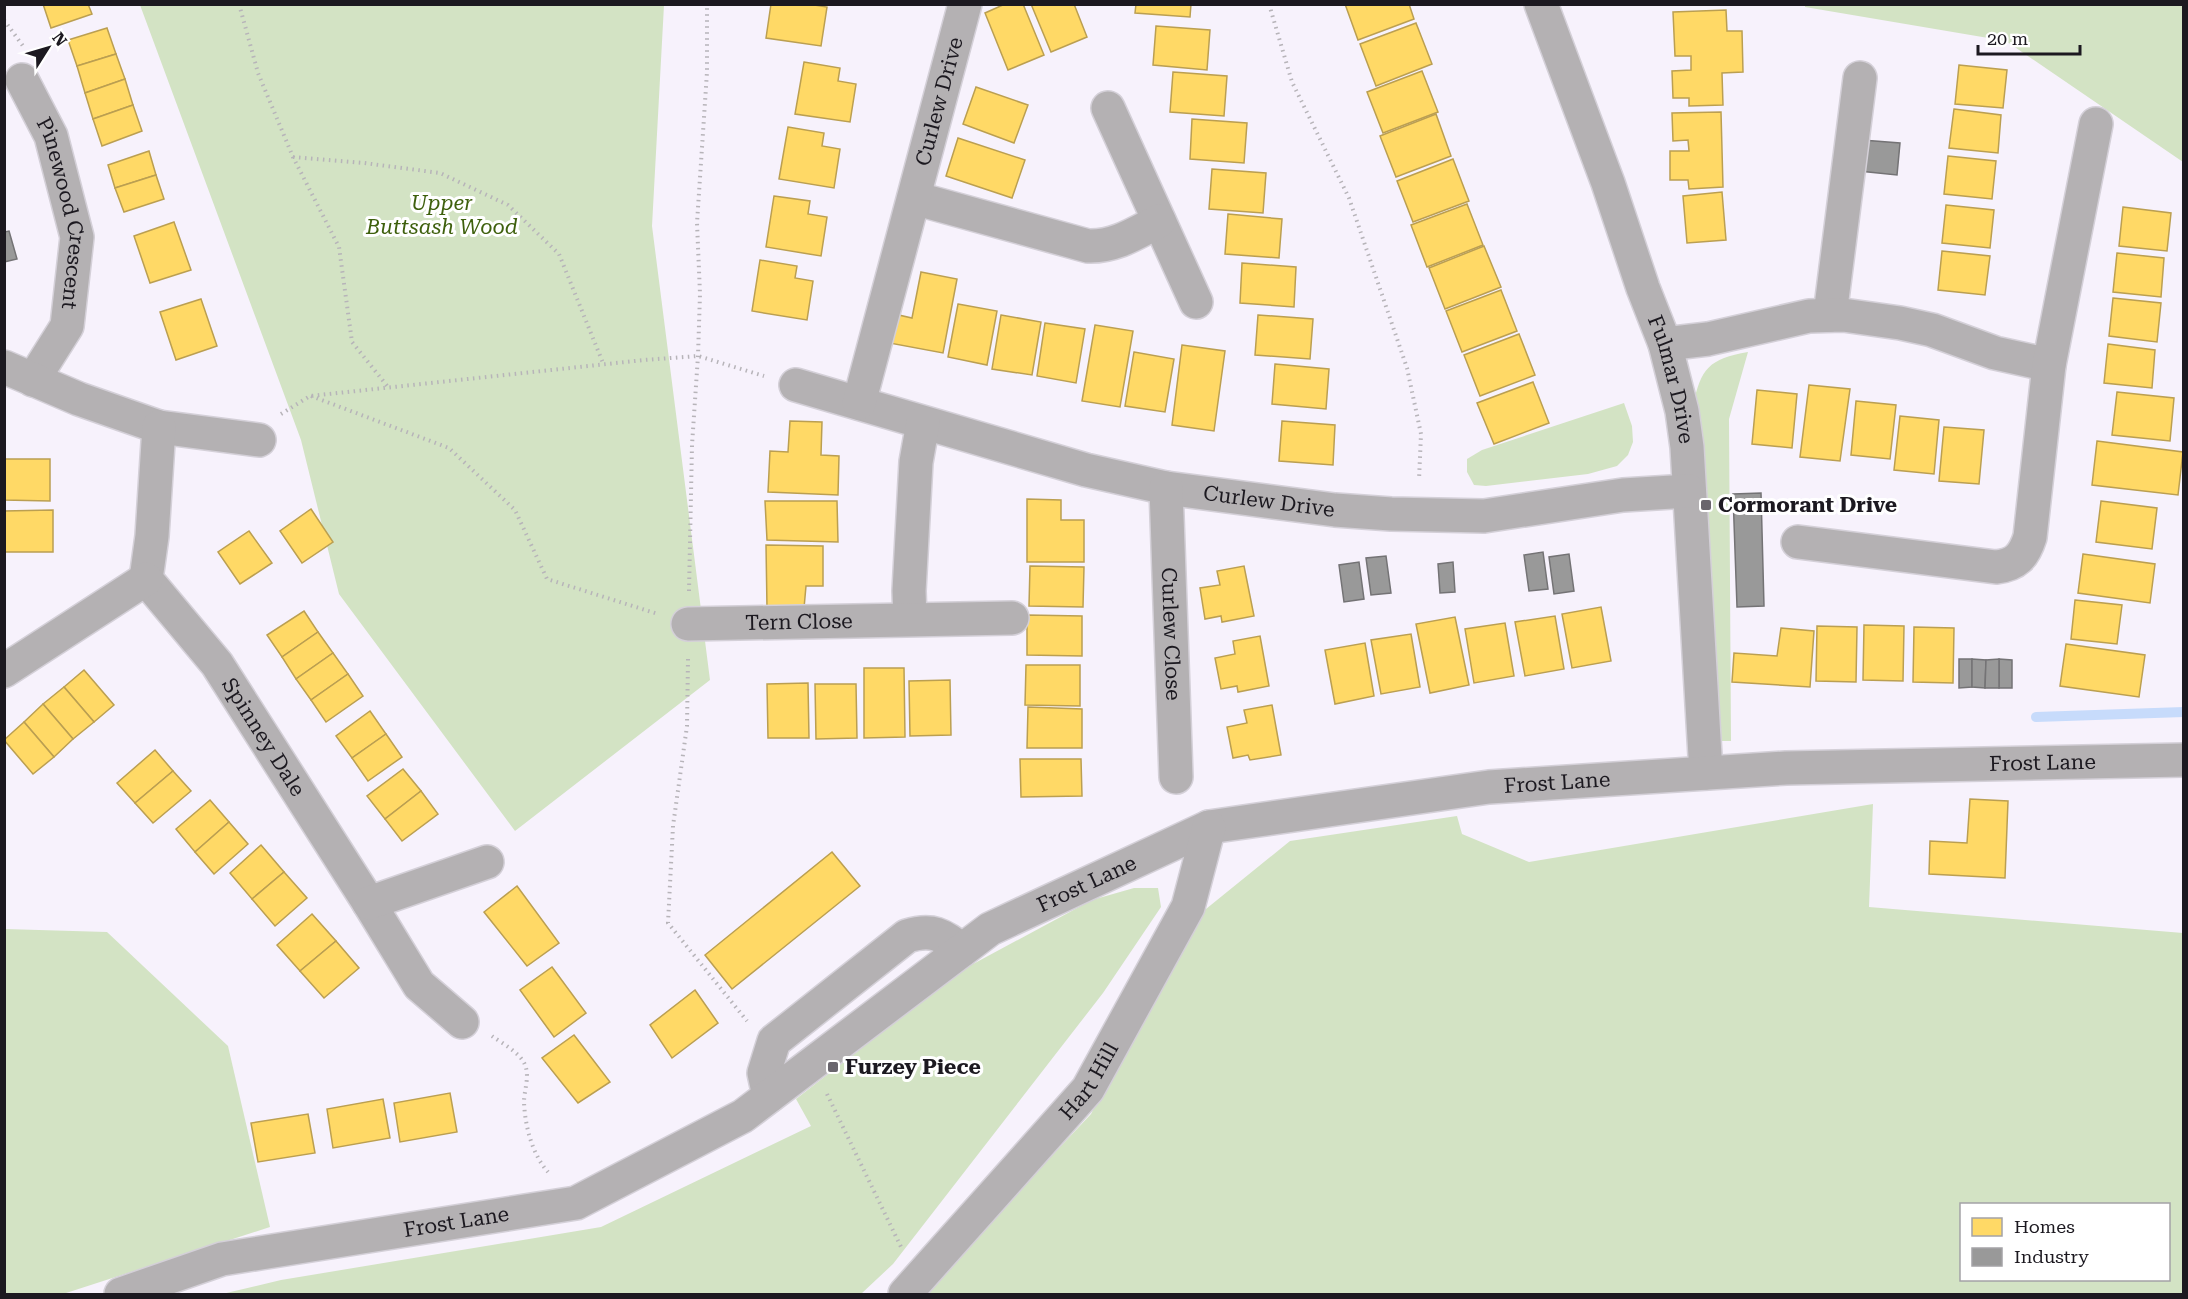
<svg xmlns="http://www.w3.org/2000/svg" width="2188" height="1299" font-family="'Roboto Serif',serif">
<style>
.green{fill:#d3e3c4;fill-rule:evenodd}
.homes{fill:#ffd966;stroke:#bb9f51;stroke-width:1.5}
.industry{fill:#999;stroke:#747375;stroke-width:1.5}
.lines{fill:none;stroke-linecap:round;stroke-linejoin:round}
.stream{stroke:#c7dbfb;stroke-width:10}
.minor-casing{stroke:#d4d0d8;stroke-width:36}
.path{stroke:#b7b4b9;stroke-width:4;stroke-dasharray:1.5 4.5;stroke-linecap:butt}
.minor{stroke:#b4b1b3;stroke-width:33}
.poi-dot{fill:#69656d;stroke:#fff;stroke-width:2}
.labels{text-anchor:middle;stroke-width:6;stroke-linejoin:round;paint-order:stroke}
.street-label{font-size:21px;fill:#1c1920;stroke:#fff}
.park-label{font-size:21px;font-style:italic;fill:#3e600d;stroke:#fff}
.poi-label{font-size:21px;font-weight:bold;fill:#1c1920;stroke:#fff;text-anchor:start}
</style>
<rect width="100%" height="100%" fill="#f7f2fc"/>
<!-- green -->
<g class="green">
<polygon points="1805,4 2183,5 2183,162 2006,41 1805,7"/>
<polygon points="140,5 664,5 652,226 710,680 515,831 339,594 301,440"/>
<path d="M1748,352L1729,419L1731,741H1714L1693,406C1701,368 1709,359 1748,352Z"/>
<polygon points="1624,403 1632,426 1633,442 1628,455 1617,466 1588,474 1486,486 1474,485 1467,472 1467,459 1482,450"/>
<path d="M1873,804L1869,907L2183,933V1294H922L1091,1114L1185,926L1290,841L1457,816L1462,834L1529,862ZM1962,1204H2168V1280H1962Z"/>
<polygon points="1134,888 1158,888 1161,907 1103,993 893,1264 861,1294 222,1294 281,1280 601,1227 811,1126 796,1099 962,970 1092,900"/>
<polygon points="5,929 107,932 228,1046 270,1227 63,1294 5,1294"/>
</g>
<!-- homes -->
<g class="homes">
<polygon points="43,4 88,4 92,14 51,28"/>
<polygon points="771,4 808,4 827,7 821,46 766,38"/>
<polygon points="1005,4 1023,4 1044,55 1008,70 985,13"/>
<polygon points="1031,4 1074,4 1087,37 1051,52"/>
<polygon points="1136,4 1191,4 1190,17 1135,13"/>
<polygon points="1345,4 1409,4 1414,19 1358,40"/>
<polygon points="1726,10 1727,31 1742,31 1743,72 1722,73 1723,105 1689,106 1689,98 1673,98 1672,71 1691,70 1691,56 1675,56 1673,12"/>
<polygon points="1416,23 1432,64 1376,86 1360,44"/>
<polygon points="1156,26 1210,30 1207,70 1153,65"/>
<polygon points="107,28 116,54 77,66 68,40"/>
<polygon points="116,54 125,79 85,93 77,66"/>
<polygon points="804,62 840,68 838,81 856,84 850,122 795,114"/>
<polygon points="1959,65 2007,70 2003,108 1955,104"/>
<polygon points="1422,71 1438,112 1383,133 1367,92"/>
<polygon points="1173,72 1227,76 1224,116 1170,112"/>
<polygon points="125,79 133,105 93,119 85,93"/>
<polygon points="976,87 1028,105 1014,143 963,124"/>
<polygon points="133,105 142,131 102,146 93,119"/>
<polygon points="1954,109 2001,115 1998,153 1949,148"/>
<polygon points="1721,112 1723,187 1689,189 1688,180 1670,180 1670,151 1689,151 1688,140 1673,141 1672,113"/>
<polygon points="1436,114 1451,156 1396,177 1380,136"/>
<polygon points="1192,119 1247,123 1244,163 1190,159"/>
<polygon points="788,127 824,133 822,146 840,149 834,188 779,179"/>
<polygon points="958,138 1025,160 1012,198 946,176"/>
<polygon points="149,151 156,175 115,188 108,165"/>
<polygon points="1948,156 1996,161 1992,199 1944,194"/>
<polygon points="1453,159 1469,201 1413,222 1397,181"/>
<polygon points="1212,169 1266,173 1263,213 1209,209"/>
<polygon points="156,175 164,199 124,212 115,188"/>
<polygon points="1722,192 1726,240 1687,243 1683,196"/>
<polygon points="774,196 810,201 808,214 827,217 821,256 766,247"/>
<polygon points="1467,204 1483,245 1427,267 1411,225"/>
<polygon points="1946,205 1994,210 1990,248 1942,243"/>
<polygon points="2123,207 2171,213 2167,251 2119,246"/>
<polygon points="1228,214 1282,219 1279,258 1225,254"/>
<polygon points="174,222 191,270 150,283 134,236"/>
<polygon points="1484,246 1501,287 1445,309 1429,268"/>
<polygon points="1942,251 1990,256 1985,295 1938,290"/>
<polygon points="2117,253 2164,258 2161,297 2113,292"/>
<polygon points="760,260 797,266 795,278 813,281 807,320 752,311"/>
<polygon points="1242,263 1296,267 1294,307 1240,303"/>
<polygon points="921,272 957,279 943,353 884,342 890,313 912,318"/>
<polygon points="1501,290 1517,331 1462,352 1446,311"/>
<polygon points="2113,298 2161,303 2157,342 2109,336"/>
<polygon points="201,299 217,346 176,360 160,312"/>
<polygon points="958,304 997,311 987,365 948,357"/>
<polygon points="1001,315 1041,322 1032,375 992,369"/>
<polygon points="1258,315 1313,319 1310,359 1255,355"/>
<polygon points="1045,323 1085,329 1076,383 1037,376"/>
<polygon points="1095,325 1133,331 1120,407 1082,401"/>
<polygon points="1519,334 1535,375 1480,396 1464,355"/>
<polygon points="2108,344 2155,350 2152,388 2104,383"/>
<polygon points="1182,345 1225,351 1214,431 1172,425"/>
<polygon points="1134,352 1174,359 1165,412 1125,406"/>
<polygon points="1275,364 1329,369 1326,409 1272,404"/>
<polygon points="1533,382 1549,423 1494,444 1477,403"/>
<polygon points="1809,385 1850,389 1840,461 1800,457"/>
<polygon points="1757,390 1797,394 1792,448 1752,444"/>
<polygon points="2117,392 2174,398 2170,441 2112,435"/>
<polygon points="1856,401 1896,405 1890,459 1851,455"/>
<polygon points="1900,416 1939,420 1934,474 1894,470"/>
<polygon points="790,421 822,422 821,455 839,456 838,495 768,492 770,451 788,452"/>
<polygon points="1282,421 1335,425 1333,465 1279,461"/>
<polygon points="1944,427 1984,430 1979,484 1939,481"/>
<polygon points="2097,441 2183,452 2178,495 2092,485"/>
<polygon points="4,459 50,459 50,501 4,500"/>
<polygon points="1027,499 1061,500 1061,520 1084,520 1084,562 1027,562"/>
<polygon points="765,501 837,501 838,542 767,540"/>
<polygon points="2101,501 2157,508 2152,549 2096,542"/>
<polygon points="311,509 333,542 302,563 280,531"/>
<polygon points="53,510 53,552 4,552 4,511"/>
<polygon points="249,531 272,563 240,584 218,552"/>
<polygon points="766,545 823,546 823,586 806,586 804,608 767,608"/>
<polygon points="2083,554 2155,564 2150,603 2078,593"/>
<polygon points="1030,566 1084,567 1083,607 1029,606"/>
<polygon points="1244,566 1254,616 1222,622 1221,616 1205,619 1200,588 1220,585 1217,571"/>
<polygon points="2075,600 2122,605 2117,644 2071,639"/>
<polygon points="1601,607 1611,661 1572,668 1562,614"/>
<polygon points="304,611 318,632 282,657 267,635"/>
<polygon points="1027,615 1082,616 1082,656 1027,655"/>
<polygon points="1555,616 1564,669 1525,676 1515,622"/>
<polygon points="1455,617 1469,685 1430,693 1416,624"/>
<polygon points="1505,623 1514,676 1474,683 1465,629"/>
<polygon points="1864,625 1904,626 1903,681 1863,680"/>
<polygon points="1817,626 1857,627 1856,682 1816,681"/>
<polygon points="1914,627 1954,628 1953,683 1913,682"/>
<polygon points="1781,628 1814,631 1810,687 1732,682 1734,653 1777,656"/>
<polygon points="318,632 333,653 296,679 282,657"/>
<polygon points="1411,634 1420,687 1381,694 1371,640"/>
<polygon points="1260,636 1269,686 1238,692 1237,686 1221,689 1215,658 1235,654 1233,641"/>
<polygon points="1365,643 1374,696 1335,704 1325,650"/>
<polygon points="2066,644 2145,655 2139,697 2060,686"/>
<polygon points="333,653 348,674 311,700 296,679"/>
<polygon points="1026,665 1080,665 1080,706 1025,705"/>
<polygon points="864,668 904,668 905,737 864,738"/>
<polygon points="84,670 114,705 94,722 64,687"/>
<polygon points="348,674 363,696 326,722 311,700"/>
<polygon points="950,680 951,735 910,736 909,681"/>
<polygon points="808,683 809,738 768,738 767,684"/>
<polygon points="815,684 856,684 857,738 816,739"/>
<polygon points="64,687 94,722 73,739 43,704"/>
<polygon points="43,704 73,739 54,757 24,722"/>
<polygon points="1272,705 1281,755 1250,760 1248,755 1233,758 1227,727 1247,723 1244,710"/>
<polygon points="1028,707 1082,709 1082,748 1027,748"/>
<polygon points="370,711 386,734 352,758 336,736"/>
<polygon points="24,722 54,757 33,774 4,740"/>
<polygon points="386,734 402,757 368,781 352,758"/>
<polygon points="155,750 173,771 135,803 117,783"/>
<polygon points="1020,759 1081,759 1082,796 1021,797"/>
<polygon points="403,769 421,791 385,819 367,796"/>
<polygon points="173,771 191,791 153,823 135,803"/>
<polygon points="421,791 438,814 402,841 385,819"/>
<polygon points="1970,799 2008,801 2005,878 1929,874 1930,841 1967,843"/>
<polygon points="210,800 229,822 195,852 176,829"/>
<polygon points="229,822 248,844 214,874 195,852"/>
<polygon points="261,845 284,872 252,899 230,873"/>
<polygon points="832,852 860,886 732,989 705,955"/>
<polygon points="284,872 307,898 275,926 252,899"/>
<polygon points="517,886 559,943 527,966 484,912"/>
<polygon points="312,914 336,941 300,971 277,945"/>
<polygon points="336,941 359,968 324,998 300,971"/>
<polygon points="552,967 586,1013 554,1037 520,990"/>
<polygon points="695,990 718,1023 672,1058 650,1025"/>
<polygon points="574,1035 610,1082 578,1103 542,1058"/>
<polygon points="450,1093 457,1132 400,1142 394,1103"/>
<polygon points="383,1099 390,1138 333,1148 327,1109"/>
<polygon points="308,1114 315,1153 258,1162 251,1123"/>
</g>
<!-- industry -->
<g class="industry">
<polygon points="1862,140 1900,143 1897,175 1859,171"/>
<polygon points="9,231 17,259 4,262 4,232"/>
<polygon points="1761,493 1764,606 1737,607 1733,494"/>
<polygon points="1543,552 1548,589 1529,591 1524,555"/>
<polygon points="1569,554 1574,591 1554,594 1549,557"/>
<polygon points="1386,556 1391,593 1371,595 1366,558"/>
<polygon points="1359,562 1364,599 1344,602 1339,565"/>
<polygon points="1453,562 1455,592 1440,593 1438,564"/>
<polygon points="1959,659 1972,659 1972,687 1959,688"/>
<polygon points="1972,659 1986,660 1985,688 1972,687"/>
<polygon points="1999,659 2012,660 2012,688 1999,688"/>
<polygon points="1999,659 1999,688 1985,688 1986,660"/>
</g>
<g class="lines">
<!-- stream -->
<polyline class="stream" points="2036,717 2184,712"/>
<!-- minor casing -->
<g class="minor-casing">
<g id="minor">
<path id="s1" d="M1541,4L1608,183L1643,288L1665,344L1682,411L1687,447L1706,773"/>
<path id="s2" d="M22,80L51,136L77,237L67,326L33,380"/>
<polyline points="1108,108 1196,302"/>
<path d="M914,198L1088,246C1115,247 1136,233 1159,221"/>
<polyline points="1830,315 1860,78"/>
<polyline points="1665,344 1708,339 1809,316 1843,315 1900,323 1932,330 1995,353 2049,365"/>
<polyline points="4,367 79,399 159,427 259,440"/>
<path id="s3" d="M796,385L1086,470L1166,488L1335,510L1391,514L1484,516L1623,495L1689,491"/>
<path id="s4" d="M859,403L965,4"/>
<path id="s5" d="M159,427L152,536L146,579L217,664L369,903L419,985L462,1022"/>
<path id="s6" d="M1166,488L1176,777"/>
<path d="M1798,542L1996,567C2016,565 2024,556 2030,537L2049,365L2096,124"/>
<polyline points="910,619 909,591 916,462 923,423"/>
<path id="s7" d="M688,624L1012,618"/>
<polyline points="4,671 146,579"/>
<polyline points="369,903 487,862"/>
<path d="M769,1096L764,1073L774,1041L907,936C933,928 942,935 962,950"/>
<path id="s8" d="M121,1294L222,1259L576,1203L743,1116L990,929L1209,827L1489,787L1786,768L2184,760"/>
<path id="s9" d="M905,1294L1088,1089L1188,907L1209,827"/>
</g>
</g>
<!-- path -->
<g class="path">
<polyline points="239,4 258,73 293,157 339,247 352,342 388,387"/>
<polyline points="1269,4 1292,82 1349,198 1407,368 1421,434 1419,480"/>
<polyline points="4,20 23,46"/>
<polyline points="293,157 364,163 440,173 508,205 559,254 603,363"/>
<polyline points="311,396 449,448 515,510 547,579 658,614"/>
<polyline points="281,414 310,396 644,360 698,356 764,376"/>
<polyline points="689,591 692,445 698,356 700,294 697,223 707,72 707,4"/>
<polyline points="688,659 687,726 673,826 668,923 747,1021"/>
<path d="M492,1036C503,1044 523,1054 526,1068C529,1078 524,1092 524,1102C525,1126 532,1154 548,1172"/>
<polyline points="827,1094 902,1249"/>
</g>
<!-- minor -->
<use href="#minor" class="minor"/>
</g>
<!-- markers -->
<g class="poi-dot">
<rect x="1700" y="499" width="12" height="12" rx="3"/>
<rect x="827" y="1061" width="12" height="12" rx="3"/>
</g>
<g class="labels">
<!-- street labels -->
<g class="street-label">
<text dy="7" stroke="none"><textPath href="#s4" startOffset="312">Curlew Drive</textPath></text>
<text dy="7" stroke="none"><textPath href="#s2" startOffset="142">Pinewood Crescent</textPath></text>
<text dy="7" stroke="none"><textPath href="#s1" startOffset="398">Fulmar Drive</textPath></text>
<text dy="7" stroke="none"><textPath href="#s3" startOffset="488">Curlew Drive</textPath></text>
<text dy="7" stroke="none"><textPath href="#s7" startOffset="111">Tern Close</textPath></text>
<text dy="7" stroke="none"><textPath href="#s6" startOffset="146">Curlew Close</textPath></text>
<text dy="7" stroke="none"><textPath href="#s5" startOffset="350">Spinney Dale</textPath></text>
<text dy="7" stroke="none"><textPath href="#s8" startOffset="2042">Frost Lane</textPath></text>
<text dy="7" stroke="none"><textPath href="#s8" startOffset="1556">Frost Lane</textPath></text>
<text dy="7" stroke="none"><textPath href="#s8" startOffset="1070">Frost Lane</textPath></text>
<text dy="7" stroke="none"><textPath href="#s9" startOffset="282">Hart Hill</textPath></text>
<text dy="7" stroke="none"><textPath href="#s8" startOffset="344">Frost Lane</textPath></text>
</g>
<!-- park labels -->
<g class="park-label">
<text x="442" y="210">Upper<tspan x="442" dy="24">Buttsash Wood</tspan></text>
</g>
<!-- poi labels -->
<g class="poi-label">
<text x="1718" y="512">Cormorant Drive</text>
<text x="845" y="1074">Furzey Piece</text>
</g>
</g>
<!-- border -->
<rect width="2188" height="1299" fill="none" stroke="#1c1920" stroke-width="12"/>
<!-- legend -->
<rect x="1960" y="1203" width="210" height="78" fill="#ffffff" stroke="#a4a3a6" stroke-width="1.5"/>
<rect x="1972" y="1218" width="30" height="18" fill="#ffd966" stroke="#a4a3a6" stroke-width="1.5"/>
<text x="2014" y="1233" font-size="18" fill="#1c1920">Homes</text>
<rect x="1972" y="1248" width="30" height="18" fill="#999999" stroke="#a4a3a6" stroke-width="1.5"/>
<text x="2014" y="1263" font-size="18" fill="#1c1920">Industry</text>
<!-- north arrow -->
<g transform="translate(48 48) rotate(53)" stroke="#ffffff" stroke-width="4.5" paint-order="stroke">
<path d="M0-4.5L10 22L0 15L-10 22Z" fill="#1c1920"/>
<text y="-9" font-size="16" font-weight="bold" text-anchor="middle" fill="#1c1920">N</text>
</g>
<!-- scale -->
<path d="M1978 45v9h102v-9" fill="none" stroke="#1c1920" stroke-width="3"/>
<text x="1987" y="45" font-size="18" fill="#1c1920" stroke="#ffffff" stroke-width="4.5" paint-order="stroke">20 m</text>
</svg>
